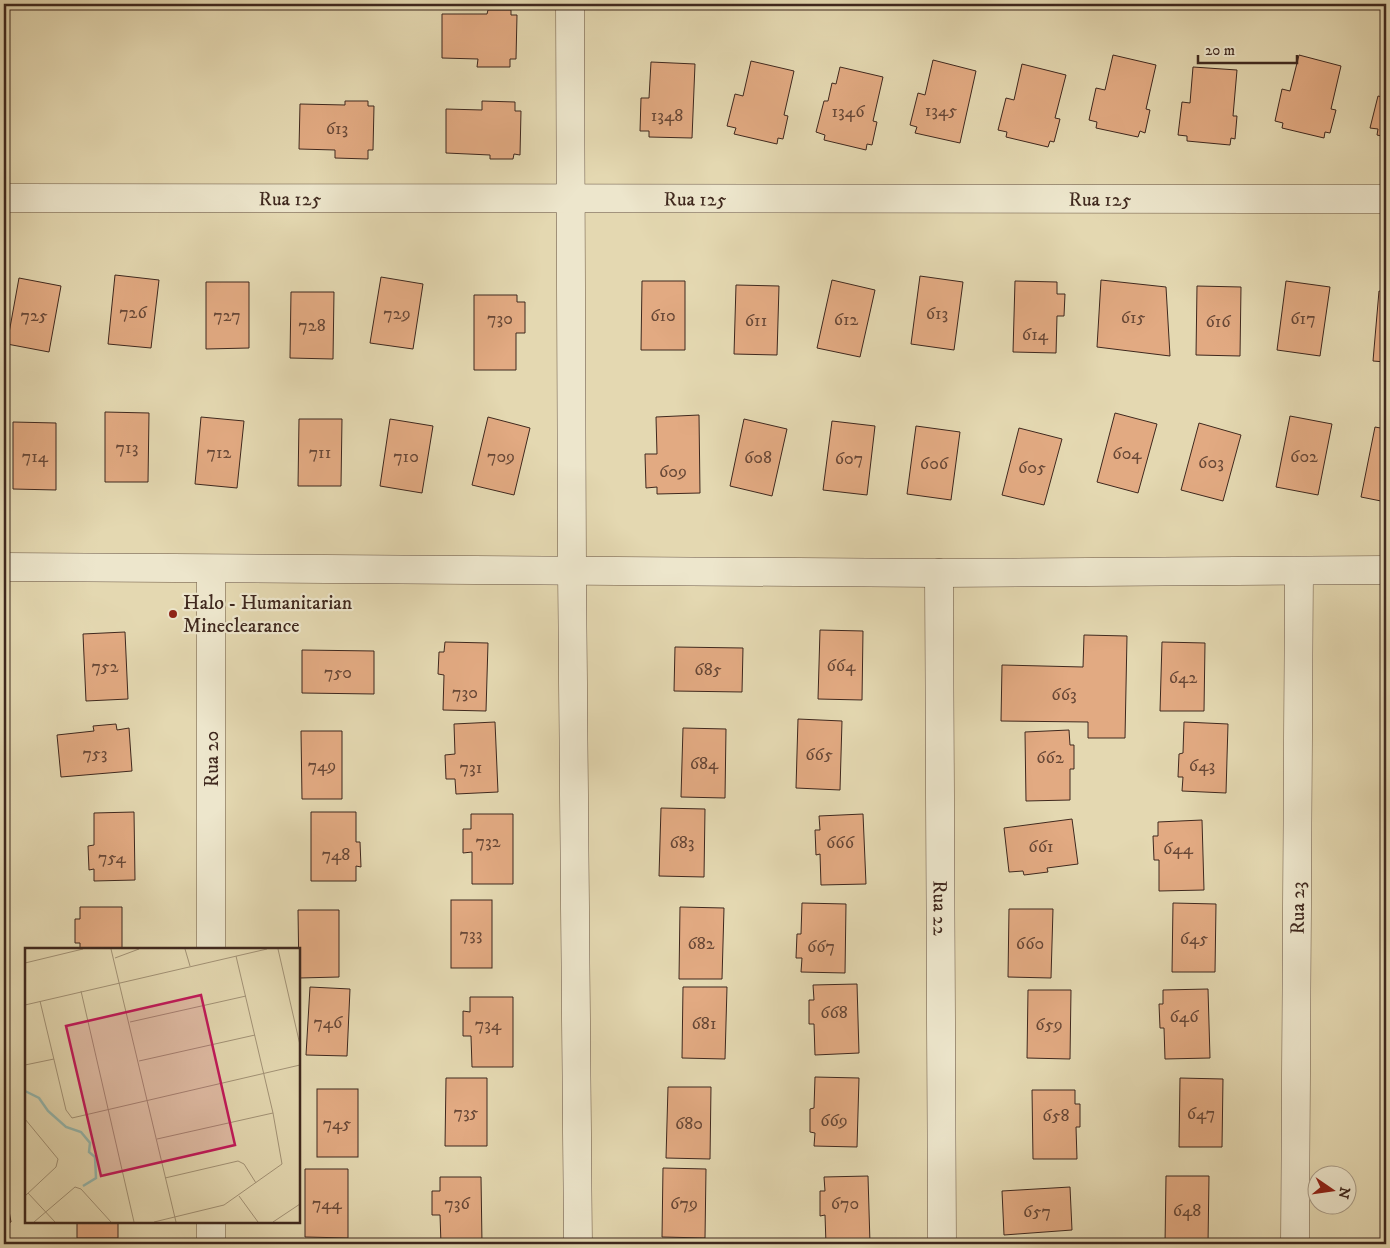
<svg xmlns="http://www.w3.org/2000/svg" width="1390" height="1248" font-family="'IM FELL DW Pica',serif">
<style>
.building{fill:#e2aa82;stroke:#3f281e}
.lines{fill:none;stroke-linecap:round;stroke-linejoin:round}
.minor-casing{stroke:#685443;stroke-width:29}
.minor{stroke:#ede6cc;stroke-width:28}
.poi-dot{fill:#8f2418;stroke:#ede6cc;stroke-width:2}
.labels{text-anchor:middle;stroke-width:4.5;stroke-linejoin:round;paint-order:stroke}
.number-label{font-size:18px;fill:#684837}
.street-label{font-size:20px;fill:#3f281e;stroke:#ede6cc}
.poi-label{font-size:20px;fill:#3f281e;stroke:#ede6cc;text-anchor:start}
.inset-river{fill:none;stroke:#96b9b0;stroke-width:2.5}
.inset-road{fill:none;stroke:#a29276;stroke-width:1}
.view{fill:#c2185b;fill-opacity:0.15;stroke:#c2185b;stroke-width:2.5}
.inset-edge{fill:none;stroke:#3f281e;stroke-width:2.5}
</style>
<rect width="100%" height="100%" fill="#e4d8b1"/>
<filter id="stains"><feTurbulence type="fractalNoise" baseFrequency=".004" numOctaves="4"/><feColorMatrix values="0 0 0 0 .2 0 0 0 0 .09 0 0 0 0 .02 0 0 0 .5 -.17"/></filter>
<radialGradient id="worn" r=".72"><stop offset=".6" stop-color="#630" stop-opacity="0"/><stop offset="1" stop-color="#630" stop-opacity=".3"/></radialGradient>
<!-- building -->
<g class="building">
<polygon points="488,10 511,10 511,15 517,15 516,59 510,59 510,67 477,67 478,59 442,58 442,14 487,14"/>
<polygon points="1113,55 1156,65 1146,109 1150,110 1145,133 1140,131 1138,137 1096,128 1097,122 1089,120 1096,88 1105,90"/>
<polygon points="1299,55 1341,66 1331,109 1336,110 1330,133 1325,132 1324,138 1282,128 1283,123 1275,121 1282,89 1290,91"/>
<polygon points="933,60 976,71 960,143 915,133 917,127 910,125 918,93 925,95"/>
<polygon points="751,61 794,71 784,115 788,116 783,139 778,138 777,144 734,134 736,128 727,126 735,94 743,96"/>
<polygon points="651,62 695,64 692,138 649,137 649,131 640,131 641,98 649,98"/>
<polygon points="1022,64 1066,75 1055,118 1060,119 1054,142 1050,141 1048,147 1006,137 1007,132 998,130 1006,98 1014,100"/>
<polygon points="840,67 883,77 873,121 877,122 872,145 867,144 866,150 824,140 825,135 816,132 824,101 828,101 832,83 836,84"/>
<polygon points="1193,67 1237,70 1233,116 1237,116 1235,139 1231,138 1230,145 1187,141 1187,136 1178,135 1182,102 1190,103"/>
<polygon points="1386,95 1386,137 1377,135 1378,129 1370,128 1378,96 1386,98"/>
<polygon points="345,101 368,101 368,106 374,106 373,150 368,150 368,159 335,158 335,150 299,149 300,104 345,105"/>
<polygon points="482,101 515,102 515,111 521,111 520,155 514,154 513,159 490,159 490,155 446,153 446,109 482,110"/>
<polygon points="115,275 159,280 151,348 108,344"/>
<polygon points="920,276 963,282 954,350 911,344"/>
<polygon points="381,277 423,284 413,349 370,343"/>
<polygon points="19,278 61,286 49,352 7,344"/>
<polygon points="832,280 875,290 860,357 817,348"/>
<polygon points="1101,280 1166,287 1170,356 1097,347"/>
<polygon points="642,281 685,281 685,350 641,350"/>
<polygon points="1015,281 1057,282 1057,294 1065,294 1064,316 1057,316 1056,353 1013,352"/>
<polygon points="1286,281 1330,287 1320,356 1277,350"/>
<polygon points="206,282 249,282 249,348 206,349"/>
<polygon points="736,285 779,286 777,355 734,354"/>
<polygon points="1197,286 1241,287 1240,356 1196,355"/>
<polygon points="1379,291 1386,292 1386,362 1373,361"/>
<polygon points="291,292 334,292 333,359 290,358"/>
<polygon points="474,295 517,295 517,302 525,302 525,333 516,333 516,370 474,370"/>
<polygon points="105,412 149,413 148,482 105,482"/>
<polygon points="1115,413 1157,424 1138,493 1097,482"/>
<polygon points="699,415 700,493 657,494 657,487 646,488 645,454 657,454 656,417"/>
<polygon points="1290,416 1332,424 1318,495 1276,487"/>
<polygon points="201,417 244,421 237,488 195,484"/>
<polygon points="488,417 530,428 514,495 472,485"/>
<polygon points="299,419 342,419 341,486 298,486"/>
<polygon points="390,419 433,426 422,493 380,486"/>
<polygon points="744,419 787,429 772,496 730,486"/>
<polygon points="832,421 875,426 867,495 823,490"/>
<polygon points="13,422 56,423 56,490 13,489"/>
<polygon points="1199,423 1241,435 1223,501 1181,490"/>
<polygon points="916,426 960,432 951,500 907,494"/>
<polygon points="1375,427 1386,429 1386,502 1361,497"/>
<polygon points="1019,428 1062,439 1044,505 1002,495"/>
<polygon points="820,630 863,631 862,700 818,699"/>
<polygon points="125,632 128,699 86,701 83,634"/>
<polygon points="1084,635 1127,636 1125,738 1088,738 1088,722 1001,721 1002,665 1083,667"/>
<polygon points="445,642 488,643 486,711 443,710 444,675 438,674 439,652 444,652"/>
<polygon points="1162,642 1205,643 1204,711 1160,711"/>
<polygon points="675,647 743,648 742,692 674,691"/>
<polygon points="302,650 374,651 374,694 302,693"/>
<polygon points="798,719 842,721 840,790 796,788"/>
<polygon points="495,722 498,792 456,794 455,779 446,779 445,755 455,754 454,724"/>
<polygon points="1184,722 1228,724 1226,793 1182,791 1183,777 1178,777 1179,754 1183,753"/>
<polygon points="116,724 117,730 129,728 132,771 61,777 57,735 94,731 93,726"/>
<polygon points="683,728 726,729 725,798 681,797"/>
<polygon points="1069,730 1070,745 1074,745 1074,769 1070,769 1070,800 1026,801 1025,732"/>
<polygon points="301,731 342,731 342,799 302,799"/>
<polygon points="661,808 705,809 704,877 659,876"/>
<rect x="1384" y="809" width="2" height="68"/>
<polygon points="134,812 135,880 94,881 94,869 89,870 88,846 94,845 94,813"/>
<polygon points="311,812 356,812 356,842 360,842 361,867 356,866 356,881 311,881"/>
<polygon points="471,814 513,814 513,884 472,884 472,852 463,853 463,829 471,829"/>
<polygon points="863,814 866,884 821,885 820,854 816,855 815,830 820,830 819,816"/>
<polygon points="1072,819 1078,864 1047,868 1048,872 1024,875 1023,871 1009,872 1004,828"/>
<polygon points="1202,820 1204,890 1159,891 1159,860 1154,860 1153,836 1158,836 1158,822"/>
<rect x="451" y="900" width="41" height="68"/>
<polygon points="802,903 846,904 845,973 801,972 802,958 796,958 797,934 801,934"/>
<polygon points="1173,903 1216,904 1215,972 1172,972"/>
<polygon points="80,907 122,907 122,949 80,949 80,943 75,943 75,919 80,919"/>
<polygon points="680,907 724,908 722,979 679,979"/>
<polygon points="1009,909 1053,909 1051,978 1008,977"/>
<polygon points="298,910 339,910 339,977 299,978"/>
<polygon points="857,984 859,1053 815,1055 814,1024 809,1024 809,1000 814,1000 813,985"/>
<polygon points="310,987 350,989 347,1056 306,1055"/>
<polygon points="683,987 727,987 725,1059 682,1058"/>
<polygon points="1208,989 1210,1058 1165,1059 1164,1028 1160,1028 1159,1004 1163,1004 1163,990"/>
<polygon points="1028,990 1071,990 1070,1059 1027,1058"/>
<polygon points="470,997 513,997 513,1067 472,1067 471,1036 463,1036 463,1011 470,1012"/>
<polygon points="4,1012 9,1046 4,1046"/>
<polygon points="815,1077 859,1078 857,1147 814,1146 815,1133 810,1132 810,1109 814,1108"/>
<polygon points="446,1078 487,1078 487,1146 445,1146"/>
<polygon points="1180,1078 1223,1079 1222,1147 1179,1147"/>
<polygon points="668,1087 711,1087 710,1159 666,1158"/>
<rect x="317" y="1089" width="41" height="68"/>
<polygon points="1032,1090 1075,1090 1075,1104 1080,1104 1080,1127 1076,1127 1077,1159 1033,1159"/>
<polygon points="1381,1090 1386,1090 1386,1161 1382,1162"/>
<polygon points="663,1168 706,1169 705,1238 662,1237"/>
<polygon points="305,1169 348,1169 348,1238 305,1237"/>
<polygon points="868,1176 870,1244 826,1244 825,1215 820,1216 820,1191 825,1191 824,1177"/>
<polygon points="1166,1176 1209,1176 1208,1244 1165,1244"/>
<polygon points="440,1177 481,1177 482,1244 441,1244 440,1215 432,1215 432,1191 440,1191"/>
<polygon points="4,1183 11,1222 4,1224"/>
<polygon points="1070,1187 1072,1230 1004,1235 1002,1191"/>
<rect x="77" y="1222" width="41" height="16"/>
</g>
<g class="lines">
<!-- minor casing -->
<g class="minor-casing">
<g id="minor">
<polyline points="570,4 572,570 578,1244"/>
<path id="s1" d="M4,198L1386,199"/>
<polyline points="4,567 939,573 1386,570"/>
<path id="s2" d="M939,573L942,1244"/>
<polyline points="211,949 211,569"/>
<polyline points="211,1244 211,1222"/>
<path id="s3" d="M1295,1244L1299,571"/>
</g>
</g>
<!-- minor -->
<use href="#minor" class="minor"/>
</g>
<!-- markers -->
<circle class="poi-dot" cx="173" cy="614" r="5"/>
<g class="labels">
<!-- number labels -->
<g class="number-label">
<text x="941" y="116">1345</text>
<text x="848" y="117">1346</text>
<text x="667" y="121">1348</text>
<text x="337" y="134">613</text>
<text x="133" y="318">726</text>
<text x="397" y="319">729</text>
<text x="937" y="319">613</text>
<text x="34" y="321">725</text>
<text x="227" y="321">727</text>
<text x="663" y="321">610</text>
<text x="1133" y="323">615</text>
<text x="500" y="324">730</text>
<text x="1303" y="324">617</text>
<text x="846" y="325">612</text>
<text x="756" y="326">611</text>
<text x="1218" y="327">616</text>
<text x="312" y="331">728</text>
<text x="1035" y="340">614</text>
<text x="127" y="453">713</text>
<text x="219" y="458">712</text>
<text x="320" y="458">711</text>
<text x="1127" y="459">604</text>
<text x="35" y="462">714</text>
<text x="406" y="462">710</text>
<text x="501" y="462">709</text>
<text x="1304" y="462">602</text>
<text x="758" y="463">608</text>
<text x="849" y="464">607</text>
<text x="1211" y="468">603</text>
<text x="934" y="469">606</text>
<text x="1032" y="473">605</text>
<text x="673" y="477">609</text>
<text x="841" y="671">664</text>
<text x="105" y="672">752</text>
<text x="708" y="675">685</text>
<text x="338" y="678">750</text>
<text x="1183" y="683">642</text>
<text x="465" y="698">730</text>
<text x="1064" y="700">663</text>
<text x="95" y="759">753</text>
<text x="819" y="760">665</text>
<text x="1050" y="763">662</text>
<text x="704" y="769">684</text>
<text x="322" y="771">749</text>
<text x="1202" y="771">643</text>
<text x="471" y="773">731</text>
<text x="488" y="847">732</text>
<text x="682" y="848">683</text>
<text x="840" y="848">666</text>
<text x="1041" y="852">661</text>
<text x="1178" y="854">644</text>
<text x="336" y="860">748</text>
<text x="112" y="863">754</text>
<text x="471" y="940">733</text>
<text x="1194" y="944">645</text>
<text x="701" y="949">682</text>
<text x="1030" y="949">660</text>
<text x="821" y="952">667</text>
<text x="834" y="1018">668</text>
<text x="1184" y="1022">646</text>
<text x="328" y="1028">746</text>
<text x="704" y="1029">681</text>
<text x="488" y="1030">734</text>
<text x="1049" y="1030">659</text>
<text x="466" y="1118">735</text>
<text x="1201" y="1119">647</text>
<text x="1056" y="1121">658</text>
<text x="834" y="1126">669</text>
<text x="337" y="1129">745</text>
<text x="689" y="1129">680</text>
<text x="327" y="1209">744</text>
<text x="457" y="1209">736</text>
<text x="684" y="1209">679</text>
<text x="845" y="1209">670</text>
<text x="1187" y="1216">648</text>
<text x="1037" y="1217">657</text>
</g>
<!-- street labels -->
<g class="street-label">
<text dy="7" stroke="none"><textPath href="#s1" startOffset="286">Rua 125</textPath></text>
<text dy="7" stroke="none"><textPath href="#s1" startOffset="691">Rua 125</textPath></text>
<text dy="7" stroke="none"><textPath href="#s1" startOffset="1096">Rua 125</textPath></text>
<text transform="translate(211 759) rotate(-90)" y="7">Rua 20</text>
<text dy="7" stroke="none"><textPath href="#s3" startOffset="336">Rua 23</textPath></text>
<text dy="7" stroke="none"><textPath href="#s2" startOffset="335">Rua 22</textPath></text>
</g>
<!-- poi labels -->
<g class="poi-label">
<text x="183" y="609">Halo - Humanitarian<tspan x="183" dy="23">Mineclearance</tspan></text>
</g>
</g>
<!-- overview -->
<g transform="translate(25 948)">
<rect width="275" height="275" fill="#e4d8b1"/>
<path class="inset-river" d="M0,143L14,150L23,163L41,179L56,184L65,195L64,204L70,209L71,230L58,238"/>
<path class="inset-road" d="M86,1L151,274M160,1L165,18M253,1L275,97M90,10L114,1M0,15L58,1M56,43L109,274M15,53L41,162L47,170L275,117M0,57L242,1M105,74L221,48M114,113L230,87M0,117L29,111M0,171L33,211L31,219L0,248M132,191L248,165M140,230L213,213L219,216L231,235M3,245L30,274M214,248L233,274M9,274L50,239L56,241L86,274M129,274L199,257L257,216L248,165L211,8M248,274L275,256"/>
<path class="view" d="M176,47L210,197L76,228L41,78Z"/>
<rect width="275" height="275" class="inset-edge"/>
</g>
<!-- margin -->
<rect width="1390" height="1248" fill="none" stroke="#e4d8b1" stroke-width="20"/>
<rect x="5" y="5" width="1380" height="1238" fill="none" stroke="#3f281e" stroke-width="2.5"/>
<rect x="10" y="10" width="1370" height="1228" fill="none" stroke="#3f281e"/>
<!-- north arrow -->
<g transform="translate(1332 1190) rotate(103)"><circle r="24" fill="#ede6cc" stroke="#a79a86"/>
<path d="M0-4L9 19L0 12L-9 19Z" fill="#8f2418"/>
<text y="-8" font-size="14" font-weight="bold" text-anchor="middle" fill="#3f281e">N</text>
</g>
<!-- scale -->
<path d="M1198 55v8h99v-8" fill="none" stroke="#3f281e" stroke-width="2.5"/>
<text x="1205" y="55" font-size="15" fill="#3f281e" stroke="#ede6cc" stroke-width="4" paint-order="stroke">20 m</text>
<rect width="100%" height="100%" filter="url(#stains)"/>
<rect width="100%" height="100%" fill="url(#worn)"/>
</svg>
